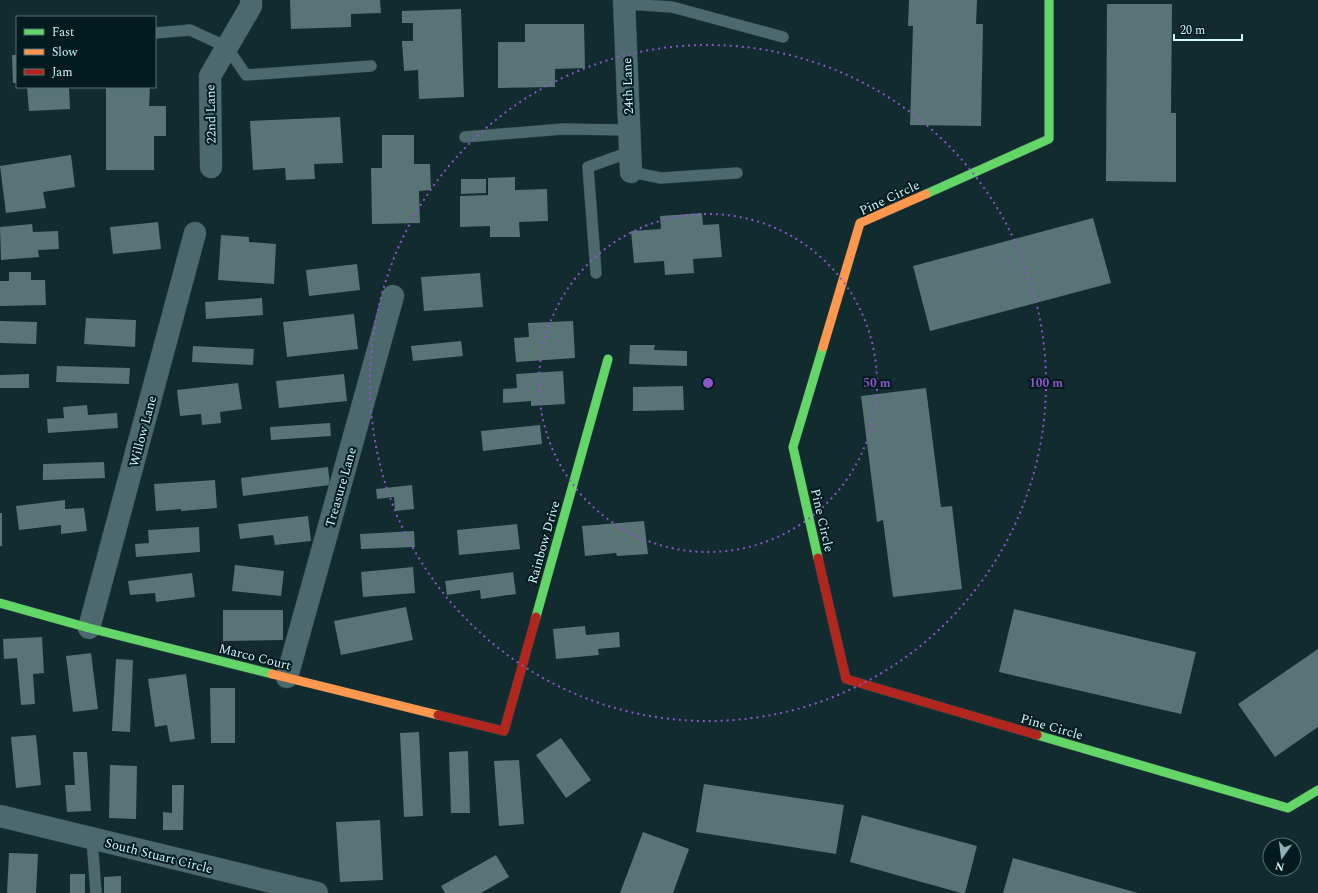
<svg xmlns="http://www.w3.org/2000/svg" width="1318" height="893" font-family="Spectral,serif">
<style>
.building{fill:#587474}
.lines{fill:none;stroke-linecap:round;stroke-linejoin:round}
.lane-casing{stroke:#304548;stroke-width:12}
.street-casing{stroke:#304548;stroke-width:23}
.fast-casing{stroke:#304548;stroke-width:10}
.slow-casing{stroke:#304548;stroke-width:10}
.jam-casing{stroke:#304548;stroke-width:10}
.lane{stroke:#4c6a6e;stroke-width:11}
.street{stroke:#4c6a6e;stroke-width:22}
.fast{stroke:#63d668;stroke-width:9}
.slow{stroke:#ff974d;stroke-width:9}
.jam{stroke:#b3261e;stroke-width:9}
.ring{fill:none;stroke:#8c55cb;stroke-width:2;stroke-dasharray:2 4}
.labels{text-anchor:middle;stroke-width:4;stroke-linejoin:round;paint-order:stroke}
.street-label{font-size:13px;fill:#d0f8fd;stroke:#011b1e}
.centre{fill:#8c55cb;stroke:#011b1e;stroke-width:2}
.ring-label{font-size:12px;text-anchor:middle;font-weight:bold;fill:#8c55cb;stroke:#011b1e;stroke-width:4;stroke-linejoin:round;paint-order:stroke}
</style>
<rect width="100%" height="100%" fill="#112b2e"/>
<!-- building -->
<g class="building">
<polygon points="290,0 380,0 381,13 351,14 351,27 291,29"/>
<polygon points="909,0 977,0 976,24 983,24 981,126 910,125 913,26 908,26"/>
<polygon points="1107,4 1172,4 1171,113 1176,113 1176,182 1106,181"/>
<polygon points="461,9 464,97 419,99 418,70 404,71 402,41 413,41 413,23 402,23 402,11"/>
<polygon points="525,24 584,24 585,68 555,69 555,87 498,88 498,42 525,42"/>
<polygon points="12,55 17,55 17,83 13,83"/>
<polygon points="27,87 69,87 70,109 29,111"/>
<polygon points="106,87 150,87 149,106 166,106 166,136 154,136 154,170 106,170"/>
<polygon points="340,117 343,163 314,164 315,179 286,180 285,168 253,170 250,121"/>
<polygon points="382,135 414,135 414,164 430,164 431,190 419,191 420,223 372,224 371,168 382,168"/>
<polygon points="71,155 75,187 43,192 46,208 6,213 0,166"/>
<polygon points="515,177 515,190 547,189 548,221 519,222 520,237 490,237 490,226 460,227 460,196 488,195 488,178"/>
<polygon points="461,179 486,179 486,193 461,194"/>
<polygon points="702,213 703,225 719,224 722,257 693,259 694,273 665,275 664,261 634,263 631,231 661,229 660,216"/>
<polygon points="1093,218 1111,283 930,331 913,266"/>
<polygon points="158,222 161,249 113,254 110,227"/>
<polygon points="32,224 33,232 58,231 59,249 38,250 39,257 1,260 0,227"/>
<polygon points="221,235 249,237 249,242 276,244 274,284 218,280"/>
<polygon points="357,264 360,290 309,296 306,270"/>
<polygon points="9,272 31,272 31,280 45,280 46,305 0,306 0,281 9,281"/>
<polygon points="480,273 483,307 424,311 421,277"/>
<polygon points="262,298 263,315 206,319 205,302"/>
<polygon points="354,314 358,349 287,357 283,322"/>
<polygon points="86,318 136,320 135,347 84,344"/>
<polygon points="0,321 37,322 36,344 0,343"/>
<polygon points="573,321 575,358 516,362 514,338 529,337 528,323"/>
<polygon points="461,341 463,356 413,361 411,346"/>
<polygon points="630,345 655,345 654,350 687,351 687,366 629,364"/>
<polygon points="193,346 254,349 253,365 192,362"/>
<polygon points="57,366 130,368 129,384 56,382"/>
<polygon points="563,371 565,404 531,406 531,401 503,403 503,389 517,388 516,374"/>
<polygon points="29,374 29,388 0,388 0,375"/>
<polygon points="344,374 347,401 279,408 276,381"/>
<polygon points="238,383 242,409 220,412 221,423 202,425 201,414 180,416 177,390"/>
<polygon points="683,386 684,410 633,411 633,387"/>
<polygon points="926,388 941,507 952,506 962,589 893,597 883,520 877,522 861,396"/>
<polygon points="87,405 88,415 117,413 118,428 48,433 47,419 64,418 63,407"/>
<polygon points="330,423 331,436 271,440 270,427"/>
<polygon points="540,425 542,444 483,451 481,431"/>
<polygon points="104,462 105,478 43,480 43,464"/>
<polygon points="328,467 330,485 243,496 241,478"/>
<polygon points="215,480 217,508 181,511 181,509 156,511 154,484"/>
<polygon points="412,485 414,509 395,511 394,497 377,499 376,489"/>
<polygon points="65,500 65,509 84,508 87,531 61,534 61,525 19,530 16,506"/>
<rect x="0" y="513" width="2" height="33"/>
<polygon points="308,516 311,541 275,545 273,535 240,539 238,524"/>
<polygon points="644,521 648,554 617,556 616,553 585,556 582,526"/>
<polygon points="517,524 520,549 459,555 457,530"/>
<polygon points="199,527 200,552 136,557 135,544 149,543 148,530"/>
<polygon points="414,531 415,547 361,549 360,534"/>
<polygon points="235,565 284,571 281,596 232,591"/>
<polygon points="413,567 415,593 363,597 361,572"/>
<polygon points="513,572 516,594 481,599 480,590 447,595 445,581"/>
<polygon points="192,573 195,597 156,602 155,593 130,595 128,581"/>
<polygon points="406,607 413,640 341,655 334,621"/>
<polygon points="1014,609 1196,652 1181,714 999,672"/>
<polygon points="223,610 283,610 283,640 223,641"/>
<polygon points="585,626 586,635 619,632 620,647 598,649 599,655 556,659 553,629"/>
<polygon points="42,637 44,673 33,674 35,704 21,705 17,658 4,659 3,639"/>
<polygon points="1318,649 1318,727 1275,757 1238,704"/>
<polygon points="91,653 98,709 73,712 66,656"/>
<polygon points="116,659 133,660 130,732 112,731"/>
<polygon points="186,674 195,739 170,742 167,725 155,727 148,679"/>
<polygon points="210,688 235,688 235,743 211,743"/>
<polygon points="419,732 423,816 404,817 400,733"/>
<polygon points="36,735 41,785 16,788 11,737"/>
<polygon points="561,738 591,780 566,798 536,755"/>
<polygon points="468,751 470,813 451,813 449,752"/>
<polygon points="73,752 87,752 91,811 67,812 65,785 75,785"/>
<polygon points="519,760 524,824 499,826 494,761"/>
<polygon points="110,765 137,766 136,819 109,818"/>
<polygon points="704,784 844,805 836,854 696,832"/>
<polygon points="172,785 184,785 183,830 163,830 163,812 172,813"/>
<polygon points="862,815 977,846 965,893 961,893 850,862"/>
<polygon points="380,820 383,880 340,882 336,822"/>
<polygon points="643,832 689,849 673,893 620,893"/>
<polygon points="9,853 38,854 36,893 7,893"/>
<polygon points="496,855 509,877 481,893 445,893 441,886"/>
<polygon points="1013,858 1138,893 1003,893"/>
<rect x="70" y="874" width="15" height="19"/>
<polygon points="121,876 121,893 104,893 104,877"/>
</g>
<g class="lines">
<!-- lane casing -->
<g class="lane-casing">
<g id="lane">
<polyline points="625,4 672,7 783,37"/>
<polyline points="155,33 190,30 227,47 246,75 371,66"/>
<polyline points="465,137 563,129 629,130"/>
<polyline points="631,172 661,178 737,173"/>
<polyline points="596,273 588,167 630,152"/>
<polyline points="92,839 96,893"/>
</g>
</g>
<!-- street casing -->
<g class="street-casing">
<g id="street">
<polyline points="624,0 631,172"/>
<polyline points="211,167 210,76 251,6 251,0"/>
<polyline points="89,628 195,233"/>
<polyline points="287,677 393,296"/>
<polyline points="0,816 317,893"/>
</g>
</g>
<!-- fast casing -->
<g class="fast-casing">
<g id="fast">
<polyline points="926,194 1049,139 1049,0"/>
<polyline points="818,558 793,447 823,347"/>
<polyline points="0,603 89,628 272,674"/>
<polyline points="536,617 608,359"/>
<polyline points="1037,735 1288,808 1318,790"/>
</g>
</g>
<!-- slow casing -->
<g class="slow-casing">
<g id="slow">
<polyline points="823,347 860,223 926,194"/>
<polyline points="272,674 438,715"/>
</g>
</g>
<!-- jam casing -->
<g class="jam-casing">
<g id="jam">
<polyline points="818,558 846,679 1037,735"/>
<polyline points="438,715 504,731 536,617"/>
</g>
</g>
<!-- lane -->
<use href="#lane" class="lane"/>
<!-- street -->
<use href="#street" class="street"/>
<!-- fast -->
<use href="#fast" class="fast"/>
<!-- slow -->
<use href="#slow" class="slow"/>
<!-- jam -->
<use href="#jam" class="jam"/>
</g>
<!-- distance rings -->
<g class="ring">
<circle cx="708" cy="383" r="169"/>
<circle cx="708" cy="383" r="338"/>
</g>
<g class="labels">
<!-- street labels -->
<g class="street-label">
<text transform="translate(627 86) rotate(-92)" y="5">24th Lane</text>
<text transform="translate(210 114) rotate(-91)" y="5">22nd Lane</text>
<text transform="translate(889 197) rotate(-25)" y="5">Pine Circle</text>
<text transform="translate(142 431) rotate(-75)" y="5">Willow Lane</text>
<text transform="translate(340 487) rotate(-74)" y="5">Treasure Lane</text>
<text transform="translate(823 520) rotate(77)" y="5">Pine Circle</text>
<text transform="translate(543 542) rotate(-74)" y="5">Rainbow Drive</text>
<text transform="translate(255 656) rotate(14)" y="5">Marco Court</text>
<text transform="translate(1052 726) rotate(16)" y="5">Pine Circle</text>
<text transform="translate(159 855) rotate(14)" y="5">South Stuart Circle</text>
</g>
</g>
<circle cx="708" cy="383" r="6" class="centre"/>
<g class="ring-label">
<text x="877" y="387">50 m</text>
<text x="1046" y="387">100 m</text>
</g>
<!-- legend -->
<rect x="16" y="16" width="140" height="72" fill="#011b1e" stroke="#547377"/>
<rect x="24" y="29" width="20" height="6" fill="#63d668" stroke="#547377"/>
<text x="52" y="36" font-size="12" fill="#d0f8fd">Fast</text>
<rect x="24" y="49" width="20" height="6" fill="#ff974d" stroke="#547377"/>
<text x="52" y="56" font-size="12" fill="#d0f8fd">Slow</text>
<rect x="24" y="69" width="20" height="6" fill="#b3261e" stroke="#547377"/>
<text x="52" y="76" font-size="12" fill="#d0f8fd">Jam</text>
<!-- north arrow -->
<g transform="translate(1282 857) rotate(194)"><circle r="19" fill="#011b1e" stroke="#547377"/>
<path d="M0-3L7 15L0 10L-7 15Z" fill="#8db0b5"/>
<text y="-6" font-size="11" font-weight="bold" text-anchor="middle" fill="#d0f8fd">N</text>
</g>
<!-- scale -->
<path d="M1174 34v6h68v-6" fill="none" stroke="#d0f8fd" stroke-width="2"/>
<text x="1180" y="34" font-size="12" fill="#d0f8fd" stroke="#011b1e" stroke-width="3" paint-order="stroke">20 m</text>
</svg>
